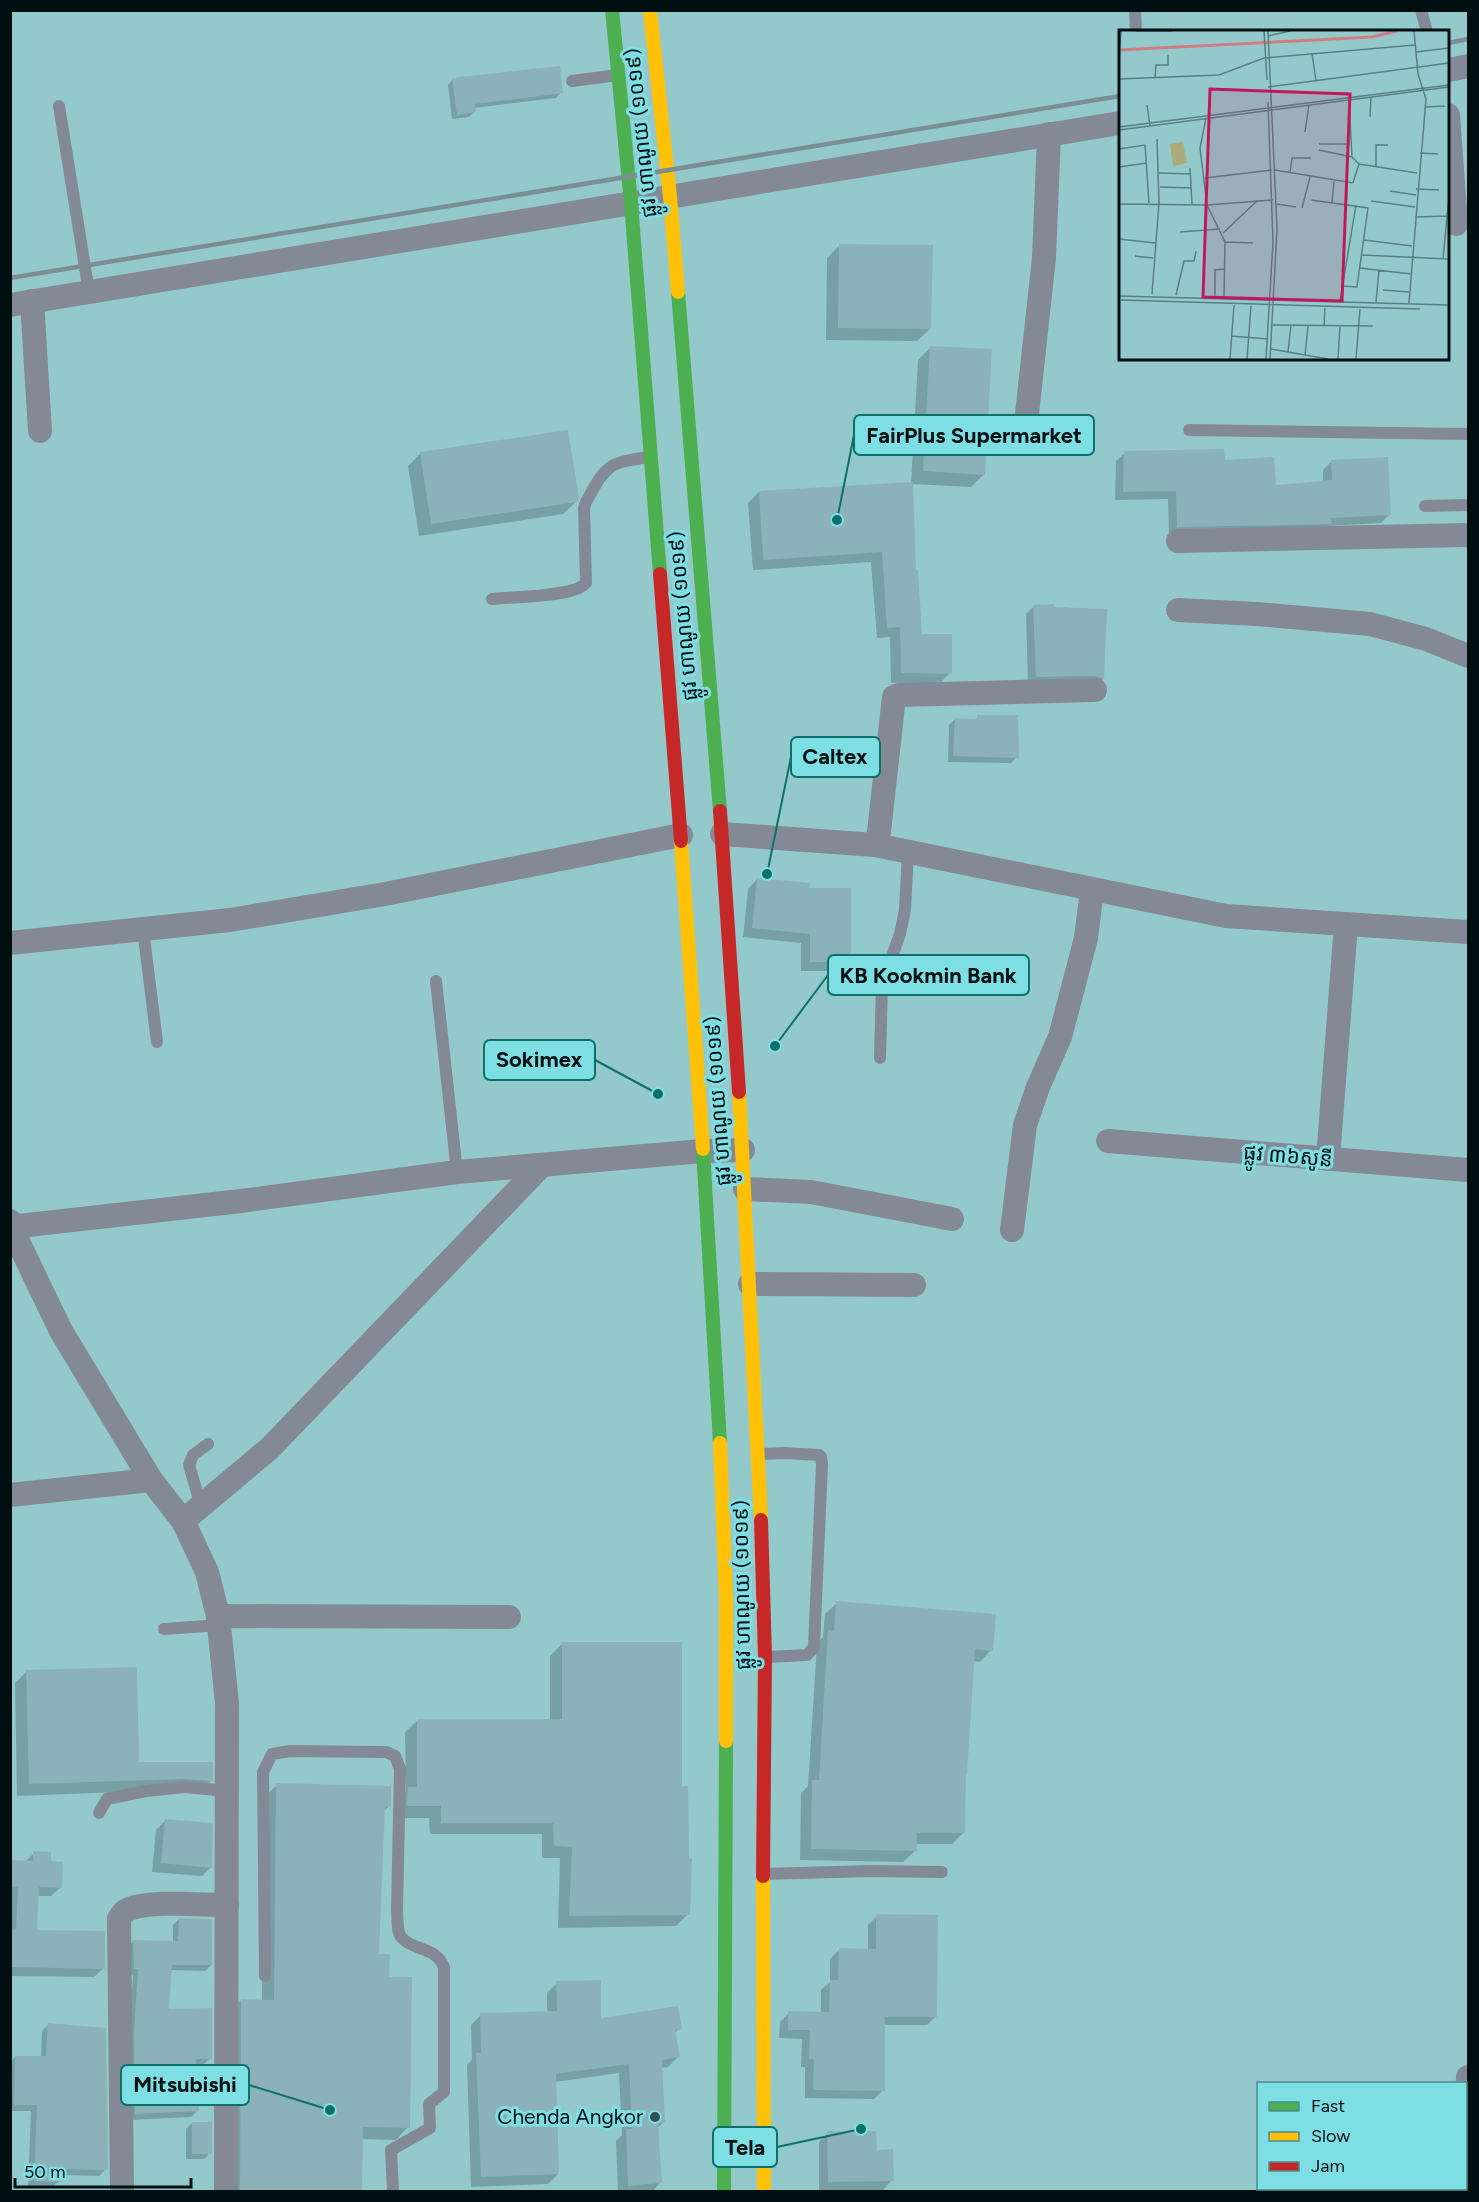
<svg xmlns="http://www.w3.org/2000/svg" width="1479" height="2202" font-family="Figtree,'Noto Sans Khmer',sans-serif">
<style>
.shadow{fill:#0003}
.building{fill:#8bb2b9}
.lines{fill:none;stroke-linecap:round;stroke-linejoin:round}
.lane{stroke:#848a95;stroke-width:12}
.street{stroke:#848a95;stroke-width:24}
.fast{stroke:#4caf50;stroke-width:14}
.slow{stroke:#ffc107;stroke-width:14}
.jam{stroke:#c62828;stroke-width:14}
.rail{stroke:#7d8d94;stroke-width:4.5}
.poi-dot{fill:#345152;stroke:#7ddee3;stroke-width:2}
.labels{text-anchor:middle;stroke-width:6;stroke-linejoin:round;paint-order:stroke}
.street-label{font-size:21px;fill:#001011;stroke:#7ddee3}
.poi-label{font-size:21px;fill:#001011;stroke:#7ddee3;text-anchor:end}
.inset-river{fill:none;stroke:#cd7e84;stroke-width:3}
.inset-road{fill:none;stroke:#597f81;stroke-width:1.5}
.view{fill:#c2185b;fill-opacity:0.15;stroke:#c2185b;stroke-width:3}
.inset-edge{fill:none;stroke:#001011;stroke-width:3}
.leader{fill:none;stroke:#0e7169;stroke-width:2}
.callout-dot{fill:#0e7169;stroke:#7ddee3;stroke-width:2}
.callout{fill:#7ddee3;stroke:#0e7169;stroke-width:2}
.callout-label{font-size:22px;text-anchor:middle;font-weight:bold;fill:#001011}
</style>
<rect width="100%" height="100%" fill="#94c9cc"/>
<!-- shadow -->
<g class="shadow">
<polygon points="453,79 561,92 556,98 474,108 474,112 469,117 452,119 448,85"/>
<polygon points="840,245 930,329 917,341 826,340 827,258"/>
<polygon points="931,347 984,474 971,487 912,484 915,572 921,635 950,673 939,684 891,683 890,637 877,638 871,562 753,570 748,503 759,492 911,484 918,360"/>
<polygon points="421,453 576,502 563,514 419,536 408,466"/>
<polygon points="1125,453 1223,462 1275,487 1323,482 1323,470 1331,462 1389,515 1381,523 1327,526 1322,531 1169,535 1168,499 1115,500 1116,461"/>
<polygon points="1034,606 1106,610 1103,679 1095,687 1028,685 1026,614"/>
<polygon points="978,717 1017,757 1011,763 948,762 949,725 955,719 975,720"/>
<polygon points="757,879 808,890 849,962 840,971 801,971 801,943 743,937 748,889"/>
<polygon points="837,1603 991,1650 980,1662 973,1661 964,1775 964,1832 952,1844 915,1844 915,1851 903,1862 800,1860 801,1793 808,1786 817,1644 823,1637 825,1614"/>
<polygon points="562,1644 681,1788 688,1914 676,1926 558,1928 560,1858 542,1858 542,1834 430,1834 429,1818 396,1818 396,1800 406,1791 405,1732 418,1720 550,1720 550,1656"/>
<polygon points="27,1671 138,1764 211,1781 199,1793 171,1790 17,1796 15,1683"/>
<polygon points="277,1785 389,1806 383,1812 378,1956 388,1978 408,2127 396,2140 362,2139 361,2192 228,2192 229,2013 241,2000 262,2001 264,1797"/>
<polygon points="165,1821 211,1867 202,1876 152,1872 156,1830"/>
<polygon points="34,1853 49,1863 61,1887 51,1896 37,1896 36,1932 104,1968 94,1977 10,1976 10,1862 25,1862"/>
<polygon points="877,1916 936,2016 927,2025 883,2025 883,2090 874,2099 805,2098 805,2067 801,2067 802,2039 779,2038 780,2022 789,2013 821,2014 821,1990 830,1982 830,1959 839,1950 868,1951 868,1925"/>
<polygon points="179,1919 211,1965 205,1971 170,1970 167,2010 211,2058 204,2064 195,2065 197,2111 191,2117 130,2120 129,2038 133,1975 128,1975 128,1947 134,1941 173,1942 173,1925"/>
<polygon points="557,1983 600,2020 680,2028 674,2034 678,2057 668,2067 661,2068 664,2122 657,2128 660,2183 652,2192 618,2192 616,2141 622,2135 619,2073 555,2082 558,2174 548,2184 471,2187 467,2065 472,2060 471,2025 481,2015 547,2012 547,1993"/>
<polygon points="48,2025 106,2169 99,2176 59,2175 59,2181 52,2188 28,2187 31,2111 10,2111 10,2062 15,2057 41,2057 42,2031"/>
<polygon points="192,2123 210,2153 204,2159 186,2159 186,2129"/>
<polygon points="828,2133 876,2151 892,2180 883,2190 819,2190 819,2142"/>
</g>
<!-- building -->
<g class="building">
<polygon points="560,66 563,93 475,104 476,112 457,115 452,78"/>
<polygon points="839,244 933,245 931,329 838,328"/>
<polygon points="930,346 992,349 985,475 923,471"/>
<polygon points="568,430 579,498 577,502 431,524 420,452"/>
<polygon points="1224,449 1225,460 1274,457 1276,485 1332,480 1331,460 1388,457 1391,515 1331,518 1332,524 1177,527 1176,491 1123,492 1124,451"/>
<polygon points="913,482 916,570 918,570 922,634 952,634 952,674 901,673 900,627 887,628 882,552 763,560 759,491"/>
<polygon points="1054,604 1054,607 1107,609 1104,679 1095,676 1036,677 1033,605"/>
<polygon points="977,715 1018,715 1019,758 953,756 955,718 977,719"/>
<polygon points="757,878 810,883 810,888 851,888 851,962 810,962 810,934 752,928"/>
<polygon points="836,1601 996,1614 993,1651 975,1649 967,1774 966,1774 965,1833 917,1833 917,1851 811,1849 812,1780 819,1780 828,1630 834,1631"/>
<polygon points="562,1642 682,1642 682,1786 688,1786 689,1859 692,1859 690,1915 569,1916 572,1847 554,1846 553,1823 441,1823 441,1806 407,1806 408,1787 417,1787 417,1719 562,1719"/>
<polygon points="137,1667 139,1762 213,1762 213,1781 184,1779 29,1784 26,1670"/>
<polygon points="276,1783 391,1786 391,1806 385,1806 379,1954 390,1954 389,1977 412,1977 410,2128 363,2127 362,2192 240,2190 241,1999 274,2000"/>
<polygon points="165,1819 213,1823 212,1868 161,1863"/>
<polygon points="33,1851 51,1852 51,1861 63,1862 62,1888 39,1887 37,1930 105,1931 105,1969 10,1967 10,1930 16,1930 18,1887 10,1886 10,1860 33,1861"/>
<polygon points="876,1914 938,1915 937,2017 885,2017 885,2091 813,2090 814,2059 809,2059 810,2030 788,2030 788,2011 829,2012 830,1980 838,1980 839,1948 876,1949"/>
<polygon points="179,1918 212,1919 212,1965 172,1965 169,2009 212,2008 212,2059 196,2059 199,2111 135,2114 134,2031 138,1969 134,1969 133,1940 178,1941"/>
<polygon points="601,1980 601,2018 678,2006 682,2029 675,2030 680,2057 662,2060 665,2122 658,2123 662,2183 628,2186 626,2129 632,2129 629,2064 556,2074 559,2174 481,2177 476,2053 481,2053 480,2013 557,2011 556,1981"/>
<polygon points="48,2023 106,2028 108,2170 61,2169 60,2182 34,2181 37,2105 14,2105 15,2056 46,2056"/>
<rect x="192" y="2122" width="20" height="32"/>
<polygon points="827,2131 876,2131 877,2150 893,2149 894,2181 828,2182"/>
</g>
<g class="lines">
<!-- lane -->
<g class="lane">
<polyline points="1135,10 1136,32"/>
<polyline points="1421,10 1427,32"/>
<polyline points="572,81 618,75"/>
<polyline points="59,106 89,292"/>
<polyline points="1189,430 1468,434"/>
<polyline points="1425,506 1468,505"/>
<path d="M492,599C511,597 575,597 586,583L584,508L586,502C606,466 606,463 649,457"/>
<polyline points="143,929 157,1042"/>
<polyline points="436,981 457,1172"/>
<polyline points="880,1058 882,984 900,934 905,910 908,852"/>
<polyline points="760,1454 785,1453 819,1455 821,1457 822,1464 814,1647 807,1655 767,1657"/>
<polyline points="201,1506 189,1465 193,1455 208,1444"/>
<polyline points="164,1629 220,1625"/>
<polyline points="99,1813 107,1799 146,1791 185,1787 227,1791"/>
<polyline points="763,1874 870,1871 942,1872"/>
<path d="M265,1976L263,1772L272,1754L290,1751L386,1752L395,1756L400,1769L397,1910C398,1918 396,1932 402,1938C415,1952 434,1945 444,1967V2092L429,2104L430,2128L391,2150L393,2192"/>
</g>
<!-- street -->
<g class="street">
<polyline points="1448,70 1468,66"/>
<polyline points="1448,115 1456,224"/>
<polyline points="32,301 40,431"/>
<polyline points="10,305 1120,123"/>
<polyline points="1026,423 1044,258 1049,134"/>
<polyline points="1178,541 1468,535"/>
<polyline points="1178,610 1257,614 1370,624 1426,639 1468,656"/>
<polyline points="722,834 875,845 1226,916 1468,932"/>
<polyline points="875,845 879,832 894,697 899,695 1095,690"/>
<polyline points="10,943 230,920 385,894 681,835"/>
<polyline points="1108,1141 1468,1170"/>
<polyline points="1328,1159 1346,924"/>
<polyline points="745,1189 811,1192 952,1219"/>
<polyline points="10,1221 11,1227 61,1331 151,1480 183,1521 207,1572 218,1616 227,1703 226,2192"/>
<polyline points="10,1227 241,1201 457,1172 703,1151 743,1150"/>
<polyline points="1012,1230 1025,1125 1038,1087 1060,1037 1086,938 1092,890"/>
<polyline points="750,1284 914,1285"/>
<polyline points="10,1495 151,1480"/>
<polyline points="183,1521 270,1448 542,1165"/>
<polyline points="218,1616 509,1617"/>
<polyline points="1466,2113 1468,2077"/>
<path d="M122,2192L119,1919C122,1914 124,1911 129,1909C151,1900 201,1905 227,1905"/>
<polyline points="1459,2192 1459,2188"/>
</g>
<!-- fast -->
<g class="fast">
<polyline points="612,10 631,203 660,574"/>
<polyline points="678,292 720,811"/>
<polyline points="703,1149 720,1443"/>
<polyline points="724,2192 726,1741"/>
</g>
<!-- slow -->
<g class="slow">
<polyline points="650,10 670,197 678,292"/>
<polyline points="681,841 703,1149"/>
<polyline points="739,1092 761,1520"/>
<polyline points="720,1443 726,1597 726,1741"/>
<polyline points="763,1876 764,2192"/>
</g>
<!-- jam -->
<g class="jam">
<polyline points="660,574 681,841"/>
<polyline points="720,811 739,1092"/>
<polyline points="761,1520 765,1657 763,1876"/>
</g>
<!-- rail -->
<g class="rail">
<polyline points="1448,43 1468,39"/>
<polyline points="10,278 1120,96"/>
</g>
</g>
<!-- markers -->
<circle class="poi-dot" cx="655" cy="2117" r="6"/>
<g class="labels">
<!-- street labels -->
<g class="street-label">
<text transform="translate(641 133) rotate(-96)" y="7">ផ្លូវ ហាណូយ (១០១៩)</text>
<text transform="translate(683 616) rotate(-95)" y="7">ផ្លូវ ហាណូយ (១០១៩)</text>
<text transform="translate(718 1101) rotate(-94)" y="7">ផ្លូវ ហាណូយ (១០១៩)</text>
<text transform="translate(1288 1156) rotate(5)" y="7">ផ្លូវ ៣៦សូនី</text>
<text transform="translate(742 1585) rotate(-91)" y="7">ផ្លូវ ហាណូយ (១០១៩)</text>
</g>
<!-- poi labels -->
<g class="poi-label">
<text x="643" y="2124">Chenda Angkor</text>
</g>
</g>
<!-- overview -->
<g transform="translate(1119 30)">
<rect width="330" height="330" fill="#94c9cc"/>
<path d="M64,112L68,133L54,136L51,114Z" fill="#adab7b"/>
<path class="inset-river" d="M0,20L253,7L278,1"/>
<path class="inset-road" d="M17,1H53M145,1L148,50M149,1L158,199L151,329M149,6L171,1M297,22L330,18M193,23L197,51M0,30L2,1M36,47L37,35H49V25M0,49L100,45L145,28L296,15M149,57L330,33M230,70L233,127L240,134L298,143M28,75L31,96M306,77L326,76M251,87L252,67M87,88L81,118L88,175L106,212L105,267M0,97L330,55M0,100L330,57M186,102L190,75M200,114H231M0,119L26,115L30,173M200,120L233,127M301,123L319,124M0,137L28,133M257,137V115H269M71,138L73,174M156,140L234,153L240,134M171,142L173,128H192M40,143L72,144M86,148L153,140M41,157L72,158M297,159L320,160M271,161L297,165M192,170L249,178L238,257L223,256M252,171L296,177M213,173L215,151M0,174L88,175L154,170M158,174L177,177M183,178L191,147M296,187L328,186M61,202L101,199M104,203L138,171M0,209L36,213M245,210L293,216M106,212L134,213M242,225L330,229M16,226L34,228M324,229L330,166M241,238L292,244M264,260L290,262M33,264L40,173L38,109M57,265L65,231H75L77,221M0,266L330,275M96,266V240L106,239M2,270L301,279M221,271L237,175M257,272L260,240M290,273L307,69L299,44L295,1M154,295L254,296M205,296L206,278M112,306L149,309M152,319L209,329M169,322L172,295M186,325L189,296M111,329L115,275M128,329L132,276M147,329L154,212L149,72M219,329L221,296M237,329L241,279"/>
<path class="view" d="M91,59L231,64L223,271L84,267Z"/>
<rect width="330" height="330" class="inset-edge"/>
</g>
<!-- callouts -->
<path class="leader" d="M837 520L854 435M767 874L791 757M775 1046L828 975M658 1094L595 1060M330 2110L249 2085M861 2129L777 2147"/>
<g class="callout-dot">
<circle cx="837" cy="520" r="6"/>
<circle cx="767" cy="874" r="6"/>
<circle cx="775" cy="1046" r="6"/>
<circle cx="658" cy="1094" r="6"/>
<circle cx="330" cy="2110" r="6"/>
<circle cx="861" cy="2129" r="6"/>
</g>
<g class="callout">
<rect x="854" y="415" width="240" height="40" rx="6"/>
<rect x="791" y="737" width="89" height="40" rx="6"/>
<rect x="828" y="955" width="201" height="40" rx="6"/>
<rect x="484" y="1040" width="111" height="40" rx="6"/>
<rect x="121" y="2065" width="128" height="40" rx="6"/>
<rect x="713" y="2127" width="64" height="40" rx="6"/>
</g>
<g class="callout-label">
<text x="974" y="443">FairPlus Supermarket</text>
<text x="835" y="764">Caltex</text>
<text x="928" y="983">KB Kookmin Bank</text>
<text x="539" y="1067">Sokimex</text>
<text x="185" y="2092">Mitsubishi</text>
<text x="745" y="2155">Tela</text>
</g>
<!-- border -->
<rect width="1479" height="2202" fill="none" stroke="#001011" stroke-width="24"/>
<!-- legend -->
<rect x="1257" y="2082" width="210" height="108" fill="#7ddee3" stroke="#4b8c8f" stroke-width="1.5"/>
<rect x="1269" y="2102" width="30" height="9" fill="#4caf50" stroke="#4b8c8f" stroke-width="1.5"/>
<text x="1311" y="2112" font-size="18" fill="#001011">Fast</text>
<rect x="1269" y="2132" width="30" height="9" fill="#ffc107" stroke="#4b8c8f" stroke-width="1.5"/>
<text x="1311" y="2142" font-size="18" fill="#001011">Slow</text>
<rect x="1269" y="2162" width="30" height="9" fill="#c62828" stroke="#4b8c8f" stroke-width="1.5"/>
<text x="1311" y="2172" font-size="18" fill="#001011">Jam</text>
<!-- scale -->
<path d="M15 2178v9h176v-9" fill="none" stroke="#001011" stroke-width="3"/>
<text x="24" y="2178" font-size="18" fill="#001011" stroke="#7ddee3" stroke-width="4.5" paint-order="stroke">50 m</text>
</svg>
